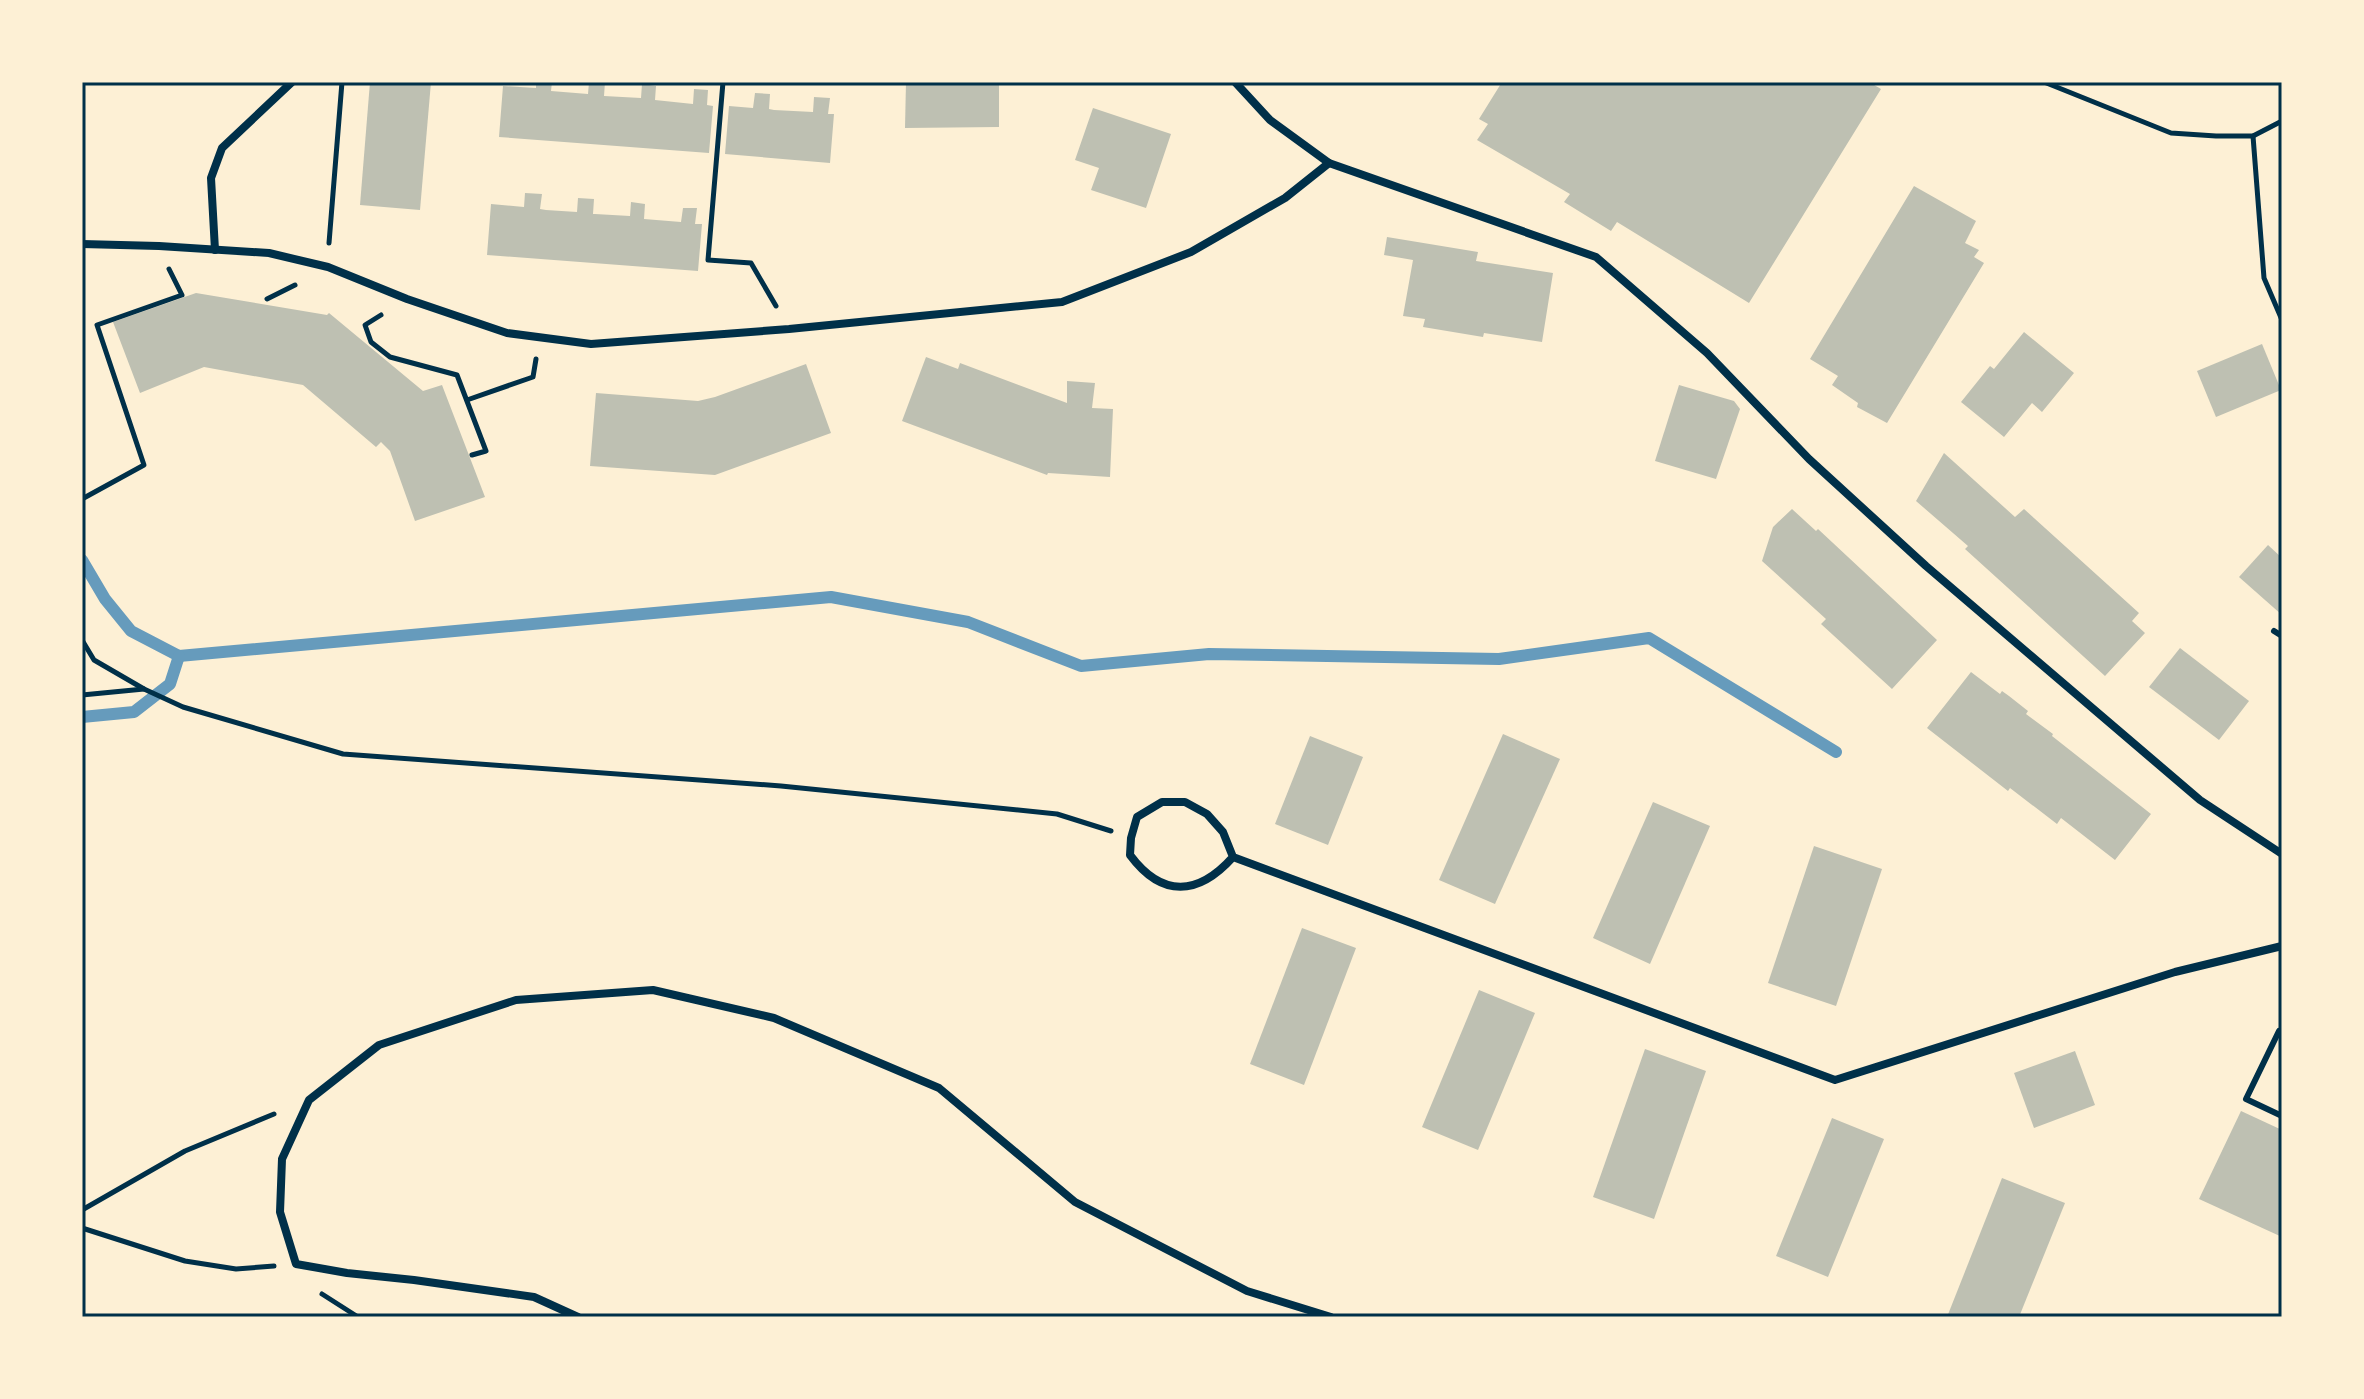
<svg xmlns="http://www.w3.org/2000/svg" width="2364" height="1399" font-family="Quicksand,sans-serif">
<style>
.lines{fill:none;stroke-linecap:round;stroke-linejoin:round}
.stream{stroke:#669bbc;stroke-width:12}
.building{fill:#bec0b2}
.path{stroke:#003049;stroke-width:5}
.service{stroke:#003049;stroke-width:6}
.minor{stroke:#003049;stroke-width:8}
.neatline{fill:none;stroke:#003049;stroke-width:3}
</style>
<rect width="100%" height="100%" fill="#fdf0d5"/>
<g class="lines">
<!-- stream -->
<g class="stream">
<polyline points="82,560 105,599 131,631 179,656 831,597 968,622 1081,666 1209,654 1499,659 1649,638 1836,752"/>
<polyline points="82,717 134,712 170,684 179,656"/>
</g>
</g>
<!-- building -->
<g class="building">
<polygon points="370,82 431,82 420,210 360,205"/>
<polygon points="536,82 552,82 551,91 588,94 589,82 605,82 604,96 641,98 642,84 656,86 655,100 693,104 694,89 708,90 707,105 713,106 709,153 499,137 503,86 536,88"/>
<polygon points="906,82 999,82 999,127 905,128"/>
<polygon points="1502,82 1869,82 1881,89 1749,303 1617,222 1611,231 1564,202 1570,194 1477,140 1488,124 1479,119"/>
<polygon points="755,93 770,94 769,109 774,110 813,112 814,97 830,98 828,114 834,114 830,163 725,154 729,106 753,108"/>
<polygon points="1093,108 1171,134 1146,208 1091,190 1099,168 1075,160"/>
<polygon points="1914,186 1976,221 1965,243 1979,250 1974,257 1984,263 1887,423 1857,407 1858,403 1832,385 1838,376 1810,359"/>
<polygon points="525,193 542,194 540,209 546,210 577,212 578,198 594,199 593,214 595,214 630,216 631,202 645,204 644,219 681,222 683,208 697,208 695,224 702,224 698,271 487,255 491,204 524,207"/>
<polygon points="1387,237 1478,252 1476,261 1553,273 1542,342 1484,333 1483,337 1423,327 1425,319 1403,316 1413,260 1384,255"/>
<polygon points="196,293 327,315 329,313 423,391 442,385 485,497 415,521 390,451 381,442 376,447 303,385 204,367 140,393 113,322"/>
<polygon points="2024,332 2074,373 2042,412 2032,403 2004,437 1961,402 1990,366 1994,369"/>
<polygon points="2262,344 2281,390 2216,417 2197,371"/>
<polygon points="926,357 958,369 960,363 1067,403 1067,381 1095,383 1092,408 1113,409 1110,477 1048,473 1047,475 902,421"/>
<polygon points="806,364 831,433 715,475 590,466 596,393 698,401 715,397"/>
<polygon points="1679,385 1734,401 1740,409 1716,479 1655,461"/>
<polygon points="1944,453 2015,517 2024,509 2139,613 2132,621 2145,633 2105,676 1965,549 1968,546 1916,501"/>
<polygon points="1792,509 1816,531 1818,529 1937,640 1892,689 1821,624 1826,619 1762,561 1773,527"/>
<polygon points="2268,545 2282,558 2282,615 2239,577"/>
<polygon points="2180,648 2249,701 2219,740 2149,687"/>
<polygon points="1971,672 2000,694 2002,691 2009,696 2028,711 2026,714 2053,734 2052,736 2151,814 2115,860 2061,818 2057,824 2010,788 2008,791 1927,728"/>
<polygon points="1503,734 1560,759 1495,904 1439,880"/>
<polygon points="1310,736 1363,757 1328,845 1275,824"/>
<polygon points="1653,802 1710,826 1650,964 1593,938"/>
<polygon points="1814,846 1882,869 1836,1006 1768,983"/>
<polygon points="1302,928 1356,948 1304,1085 1250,1064"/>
<polygon points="1479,990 1535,1013 1478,1150 1422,1127"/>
<polygon points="1645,1049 1706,1071 1654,1219 1593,1197"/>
<polygon points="2075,1051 2095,1105 2034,1128 2014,1073"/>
<polygon points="2241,1111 2282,1130 2282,1237 2199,1199"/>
<polygon points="1832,1118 1884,1139 1828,1277 1776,1256"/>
<polygon points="2002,1178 2065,1203 2019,1317 1947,1317"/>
</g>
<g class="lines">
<!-- path -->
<g class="path">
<polyline points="723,82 708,260 751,263 776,306"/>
<polyline points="2044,82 2171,133 2216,136 2253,136 2282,121"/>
<polyline points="2253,136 2264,278 2282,320"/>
<polyline points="329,243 342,82"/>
<polyline points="267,299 295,285"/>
<polyline points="381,315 365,325 371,342 390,357 457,375 486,451 472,455"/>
<polyline points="467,400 533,377 536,359"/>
<polyline points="82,499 144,465 97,325 182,295 169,269"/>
<polyline points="82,640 94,660 144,689 183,707 343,754 781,786 1057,814 1111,831"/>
<polyline points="82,695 144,689"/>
<polyline points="82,1210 185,1151 274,1114"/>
<polyline points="82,1228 185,1261 236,1269 274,1266"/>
<polyline points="322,1294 358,1317"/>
</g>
<!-- service -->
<g class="service">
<polyline points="2274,631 2282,636"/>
<polyline points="2279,1031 2246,1099 2282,1116"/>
</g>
<!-- minor -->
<g class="minor">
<polyline points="1235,82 1270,120 1329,163 1596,257 1707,353 1809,459 1926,566 2200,800 2282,854"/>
<polyline points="82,244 159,246 269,253 328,267 407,299 507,333 591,344 789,329 1062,302 1191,252 1285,198 1329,163"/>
<polyline points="215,250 211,178 222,148 292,82"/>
<path d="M1233,857C1198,896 1162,898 1130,855L1131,838L1137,817L1162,802H1185L1207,814L1223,832L1233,857L1835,1080L2175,972L2282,946"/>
<polyline points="578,1317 534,1297 414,1280 347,1273 296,1264 280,1212 282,1159 309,1100 379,1045 516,1000 653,990 774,1018 939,1088 1075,1202 1247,1291 1331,1317"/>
</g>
</g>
<!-- border -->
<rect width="2364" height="1399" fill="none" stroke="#fdf0d5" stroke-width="168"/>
<rect x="84" y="84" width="2196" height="1231" class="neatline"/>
</svg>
